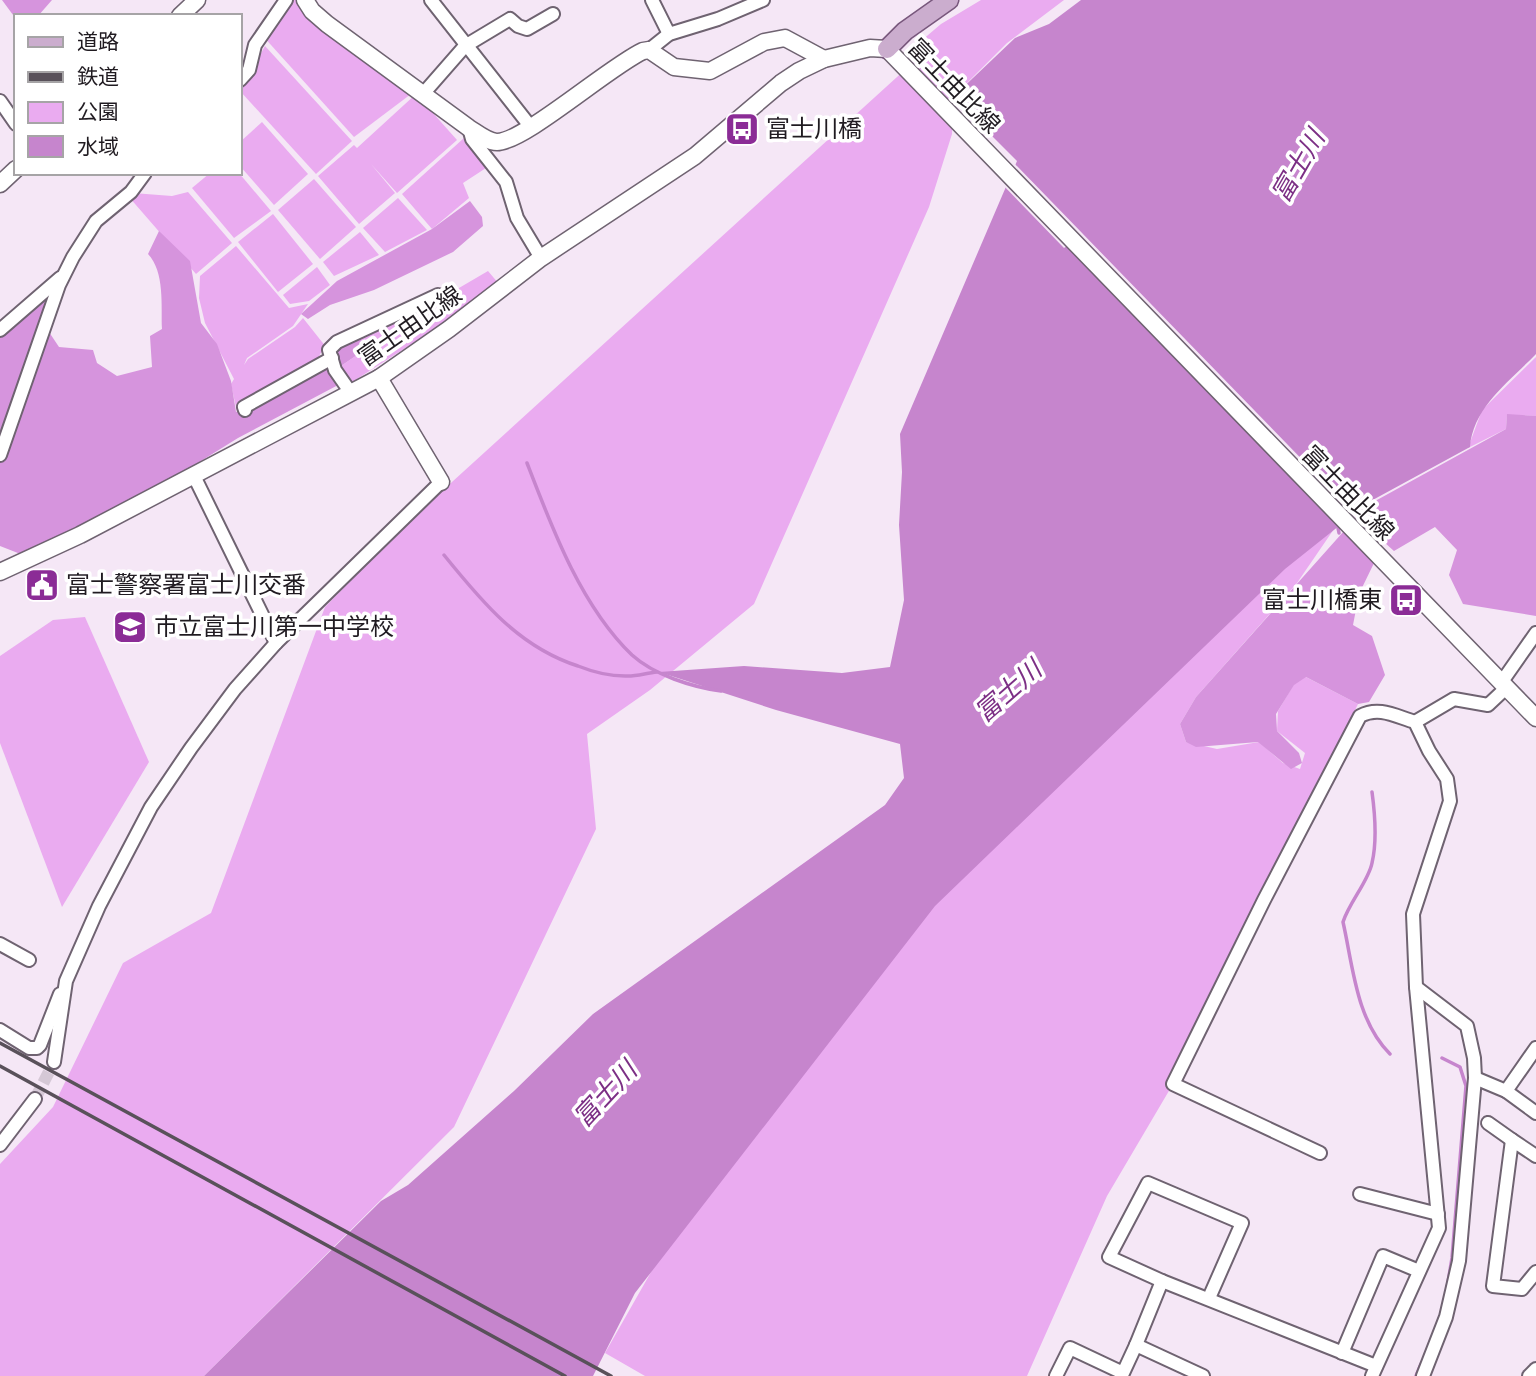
<svg xmlns="http://www.w3.org/2000/svg" width="1536" height="1376" font-family="'Fira Sans','Noto Sans JP',sans-serif">
<style>
.green{fill:#eaabf0}
.forest{fill:#d694dd}
.water{fill:#c685cd}
.pier{fill:#f5e7f6}
.lines{fill:none;stroke-linecap:round;stroke-linejoin:round}
.stream{stroke:#c685cd;stroke-width:3.5}
.street-tunnel{stroke:#d5c8d6;stroke-width:12;stroke-dasharray:12 6;stroke-linecap:butt}
.street-casing{stroke:#6f6371;stroke-width:16}
.secondary-casing{stroke:#6f6371;stroke-width:19}
.primary-casing{stroke:#78577c;stroke-width:21}
.street{stroke:#fff;stroke-width:12}
.secondary{stroke:#fff;stroke-width:16}
.primary{stroke:#cbadce;stroke-width:18}
.rail{stroke:#59515a;stroke-width:3.5}
.labels{text-anchor:middle;stroke-width:7;stroke-linejoin:round;paint-order:stroke}
.street-label{font-size:24px;fill:#201b21;stroke:#fff}
.poi-label{font-size:24px;fill:#201b21;stroke:#fff;text-anchor:start}
.water-label{font-size:26px;font-style:italic;fill:#7c2f85;stroke:#fff}
</style>
<rect width="100%" height="100%" fill="#f5e7f6"/>
<!-- green -->
<g class="green">
<polygon points="290,0 299,0 411,94 354,137 262,35"/>
<polygon points="981,0 1064,0 1007,43 953,97 952,134 929,207 754,604 650,690 587,734 596,829 454,1127 204,1376 0,1376 0,1164 53,1107 123,963 211,913 325,607 408,522 919,57 921,41 941,24"/>
<polygon points="265,46 352,141 316,174 240,91"/>
<polygon points="416,94 457,140 397,193 371,164 395,193 359,224 318,176 354,145 357,148"/>
<polygon points="262,122 308,174 274,205 240,166 240,142"/>
<polygon points="464,138 486,168 463,183 469,198 432,229 402,194"/>
<polygon points="210,173 239,173 271,211 234,238 192,188"/>
<polygon points="314,179 356,227 320,259 278,210"/>
<polygon points="188,192 232,243 196,274 129,197 133,193 172,196"/>
<polygon points="398,198 427,230 385,252 363,228"/>
<polygon points="273,214 313,264 278,292 238,242"/>
<polygon points="360,232 379,255 334,276 323,262"/>
<polygon points="236,246 289,308 308,304 293,326 247,358 244,365 248,359 295,327 303,318 326,347 320,354 317,364 237,412 231,384 234,379 205,323 199,298 200,276"/>
<polygon points="317,267 330,285 309,301 290,304 283,295"/>
<polygon points="488,271 499,284 473,305 349,384 341,366 363,351 360,333 447,295"/>
<polygon points="1536,357 1536,416 1507,415 1506,429 1468,448 1482,410"/>
<polygon points="1334,529 1297,583 1196,697 1180,724 1186,742 1217,749 1259,742 1283,763 1300,769 1305,753 1277,731 1278,711 1300,674 1358,704 1264,900 1173,1084 1107,1196 1027,1376 645,1376 605,1353 696,1193 849,1002 1125,687"/>
<polygon points="85,617 149,762 62,907 0,743 0,656 53,620"/>
</g>
<!-- forest -->
<g class="forest">
<polygon points="2,0 52,0 38,16 16,16 16,19"/>
<polygon points="470,201 482,217 483,226 453,252 374,290 330,305 308,319 301,314 337,281 432,229"/>
<path d="M159,231L190,261L201,323L217,344L231,381L236,412L325,362L335,343L360,333L363,351L332,372L340,384L238,438L151,492L23,555L0,546V333L46,290L49,332L59,347L93,350L97,363L117,376L152,367L150,336L162,329C161,306 165,272 148,254Z"/>
<polygon points="1507,414 1536,416 1536,616 1463,604 1449,575 1457,550 1435,527 1394,551 1375,534 1357,511 1506,429"/>
<polygon points="1344,531 1374,563 1359,594 1353,625 1372,636 1385,675 1369,702 1358,704 1306,677 1294,685 1276,714 1277,731 1299,753 1302,763 1291,769 1258,742 1196,747 1186,742 1180,724 1196,697"/>
</g>
<!-- water -->
<path class="water" d="M1081,0H1536V354C1510,381 1473,407 1470,447L1369,502L1285,569L935,906L635,1293L593,1376H204L381,1201L408,1185L514,1091L593,1014L885,805L904,778L900,744L776,710L659,672L744,666L842,673L890,667L904,600L899,525L902,472L900,434L1017,161L953,97L1015,38L1049,24Z"/>
<!-- pier -->
<polygon class="pier" points="1013,162 1357,516 1341,528 1067,246 1064,248 1003,185"/>
<g class="lines">
<!-- stream -->
<g class="stream">
<path d="M527,463C552,528 581,606 632,655C654,675 692,687 721,691"/>
<polyline points="1337,523 1339,533"/>
<path d="M444,555C482,602 519,647 578,666C593,672 608,676 625,676C635,677 646,673 657,672"/>
<path d="M1372,792C1375,814 1377,842 1372,863C1369,880 1349,903 1343,922C1353,966 1356,1020 1390,1054"/>
<polyline points="1442,1058 1460,1067 1466,1086 1452,1258 1447,1288"/>
<polyline points="1416,1376 1421,1364"/>
</g>
<!-- street-tunnel -->
<polyline class="street-tunnel" points="35,1099 54,1062"/>
<!-- street casing -->
<g class="street-casing">
<g id="street">
<polyline points="431,0 530,126"/>
<polyline points="652,0 669,34"/>
<polyline points="649,50 669,34 718,19 763,0"/>
<polyline points="240,80 249,70 255,45 286,0"/>
<polyline points="423,94 465,46 510,19 518,26 527,29 553,14"/>
<polyline points="0,101 16,124"/>
<polyline points="469,128 472,139 506,182 517,218 541,258"/>
<polyline points="0,330 60,278"/>
<polyline points="351,393 335,370 329,350 337,342 438,295"/>
<polyline points="245,410 244,407 332,358"/>
<polyline points="0,455 59,285 73,257 96,221 131,192 145,173"/>
<polyline points="194,476 276,643"/>
<polyline points="1501,683 1536,633"/>
<polyline points="1415,722 1454,699 1488,705 1505,689"/>
<polyline points="0,944 29,960"/>
<polyline points="1416,987 1467,1026 1474,1058 1475,1078 1459,1261 1446,1317 1423,1376"/>
<polyline points="0,1030 29,1048 37,1048 40,1045 60,994"/>
<polyline points="54,1062 66,981 99,906 151,807 191,748 235,689 276,643 441,482"/>
<polyline points="1475,1078 1506,1091 1536,1048"/>
<polyline points="1506,1091 1536,1113"/>
<polyline points="1488,1123 1512,1140"/>
<polyline points="0,1145 35,1099"/>
<path d="M1320,1153L1173,1084L1264,900L1360,716C1379,706 1395,716 1415,722L1429,751L1447,779L1450,801L1413,914L1416,987L1439,1228L1372,1376"/>
<polyline points="1536,1156 1512,1140 1493,1286 1522,1289 1536,1272"/>
<polyline points="1360,1194 1438,1214"/>
<polyline points="1162,1281 1136,1345 1203,1376"/>
<polyline points="1209,1298 1242,1223 1148,1183 1109,1257 1162,1281 1376,1366"/>
<polyline points="1342,1353 1383,1256 1419,1271"/>
<polyline points="1056,1376 1070,1348 1123,1373 1136,1345"/>
<polyline points="1529,1376 1536,1369"/>
</g>
</g>
<!-- secondary casing -->
<g class="secondary-casing">
<g id="secondary">
<path d="M305,0L312,11L327,24L469,128C477,133 488,142 497,142C524,142 610,66 643,51L649,50L674,67L710,71L764,42L785,38L824,59"/>
<polyline points="180,16 197,0"/>
<polyline points="0,184 16,169"/>
<polyline points="379,378 441,482"/>
<polyline points="0,572 80,535 379,378 449,329 541,258 695,156 781,83 799,71 824,59 870,48 887,49 1536,718"/>
</g>
</g>
<!-- primary casing -->
<g class="primary-casing">
<polyline id="primary" points="887,49 905,31 949,0"/>
</g>
<!-- street -->
<use href="#street" class="street"/>
<!-- secondary -->
<use href="#secondary" class="secondary"/>
<!-- primary -->
<use href="#primary" class="primary"/>
<!-- rail -->
<g class="rail">
<polyline points="0,1043 611,1376"/>
<polyline points="0,1066 565,1376"/>
</g>
</g>
<!-- icons -->
<defs>
<g id="bus-square" transform="scale(1.75)"><rect x="-9" y="-9" width="18" height="18" rx="4" fill="#8b2c96" stroke="#fff"/><path d="M-5-6H5V4H4V6H2V4H-2V6H-4V4H-5ZM-3.5-4V0h7V-4ZM-3.5 1.2v1.5H-2V1.2ZM2 1.2v1.5H3.5V1.2Z" fill="#fff"/></g>
<g id="civic-square" transform="scale(1.75)"><rect x="-9" y="-9" width="18" height="18" rx="4" fill="#8b2c96" stroke="#fff"/><path d="M-.6-6.5H3V-4.5H.6V-3L4-1V1h2V6H-6V1h2V-1L-.6-3ZM-1.2 2.5V6h2.4V2.5Z" fill="#fff"/></g>
<g id="school-square" transform="scale(1.75)"><rect x="-9" y="-9" width="18" height="18" rx="4" fill="#8b2c96" stroke="#fff"/><path d="M0-5L7-2L0 1L-7-2ZM-4 1L0 2.5L4 1V4Q0 6-4 4Z" fill="#fff"/></g>
</defs>
<g fill-rule="evenodd">
<use href="#bus-square" x="742" y="129"/>
<use href="#civic-square" x="42" y="585"/>
<use href="#bus-square" x="1406" y="600"/>
<use href="#school-square" x="130" y="627"/>
</g>
<g class="labels">
<!-- street labels -->
<g class="street-label">
<text transform="translate(954 86) rotate(46)" y="8">富士由比線</text>
<text transform="translate(410 326) rotate(-35)" y="8">富士由比線</text>
<text transform="translate(1348 493) rotate(46)" y="8">富士由比線</text>
</g>
<!-- poi labels -->
<g class="poi-label">
<text x="766" y="137">富士川橋</text>
<text x="66" y="593">富士警察署富士川交番</text>
<text x="1382" y="608" text-anchor="end">富士川橋東</text>
<text x="154" y="635">市立富士川第一中学校</text>
</g>
<!-- water labels -->
<g class="water-label">
<text transform="translate(1298 166) rotate(-60)" y="9">富士川</text>
<text transform="translate(1008 691) rotate(-41)" y="9">富士川</text>
<text transform="translate(605 1094) rotate(-47)" y="9">富士川</text>
</g>
</g>
<!-- legend -->
<rect x="14" y="14" width="228" height="161" fill="#ffffff" stroke="#a6a4a6" stroke-width="2"/>
<rect x="28" y="37" width="35" height="10" fill="#cbadce" stroke="#a6a4a6" stroke-width="2"/>
<text x="77" y="49" font-size="21" fill="#201b21">道路</text>
<rect x="28" y="72" width="35" height="10" fill="#59515a" stroke="#a6a4a6" stroke-width="2"/>
<text x="77" y="84" font-size="21" fill="#201b21">鉄道</text>
<rect x="28" y="102" width="35" height="21" fill="#eaabf0" stroke="#a6a4a6" stroke-width="2"/>
<text x="77" y="119" font-size="21" fill="#201b21">公園</text>
<rect x="28" y="136" width="35" height="21" fill="#c685cd" stroke="#a6a4a6" stroke-width="2"/>
<text x="77" y="154" font-size="21" fill="#201b21">水域</text>
</svg>
